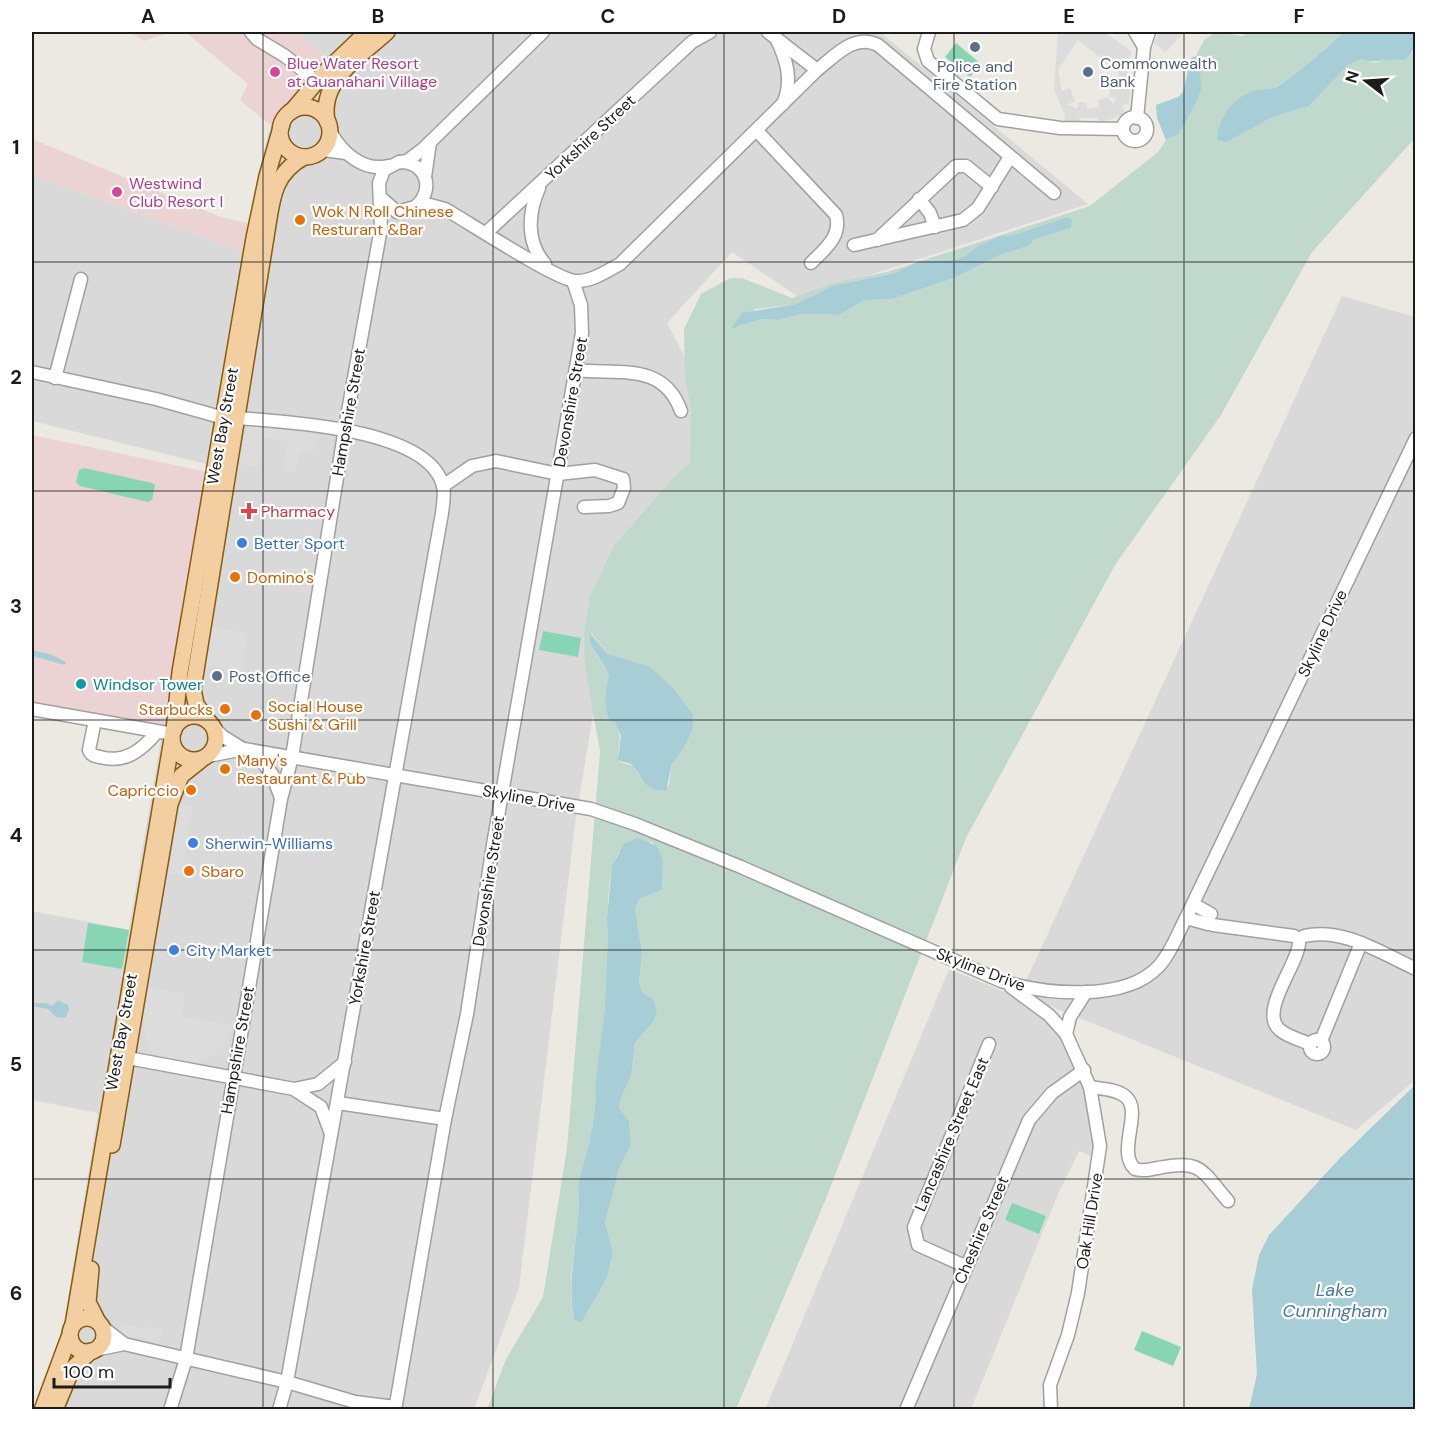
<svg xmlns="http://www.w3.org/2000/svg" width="1447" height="1441" font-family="'DM Sans',sans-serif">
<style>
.residential{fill:#dad9d9}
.commercial{fill:#ecd3d3}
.wetland{fill:#c1d9cd;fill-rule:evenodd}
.pitch{fill:#87d5b5}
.parking{fill:#dcdcdc;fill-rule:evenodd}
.water{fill:#a7cdd6}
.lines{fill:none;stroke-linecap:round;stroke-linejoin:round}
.minor-casing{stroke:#a0a0a0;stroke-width:15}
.major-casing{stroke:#875c0d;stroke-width:18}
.minor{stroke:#fff;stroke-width:12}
.major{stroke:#f3cea1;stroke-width:15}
.grid{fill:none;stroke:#1c1c1c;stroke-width:1.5;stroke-opacity:0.55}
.service-dot{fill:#5c6f8a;stroke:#fff;stroke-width:2}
.hotel-dot{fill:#d1479c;stroke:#fff;stroke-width:2}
.food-dot{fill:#e8710a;stroke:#fff;stroke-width:2}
.health-dot{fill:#e0444e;stroke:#fff;stroke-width:2}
.shop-dot{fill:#3f7fe0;stroke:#fff;stroke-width:2}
.culture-dot{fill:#0f9aa8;stroke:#fff;stroke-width:2}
.labels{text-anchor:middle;stroke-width:4.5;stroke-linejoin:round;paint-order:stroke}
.hotel-label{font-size:16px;fill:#b23c85;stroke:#fff;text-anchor:start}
.service-label{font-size:16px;fill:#4e5e75;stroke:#fff;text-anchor:start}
.street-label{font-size:16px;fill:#1c1c1c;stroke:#fff}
.food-label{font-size:16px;fill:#c56008;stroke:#fff;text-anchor:start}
.health-label{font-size:16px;fill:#be3a42;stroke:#fff;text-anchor:start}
.shop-label{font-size:16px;fill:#366cbe;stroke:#fff;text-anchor:start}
.culture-label{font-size:16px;fill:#0d838f;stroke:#fff;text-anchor:start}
.water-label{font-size:18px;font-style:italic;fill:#4f779b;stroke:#fff}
.neatline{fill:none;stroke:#1c1c1c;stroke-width:2}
.grid-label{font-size:20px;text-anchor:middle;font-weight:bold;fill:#1c1c1c}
</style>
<rect width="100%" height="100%" fill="#ece9e3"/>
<!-- residential -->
<g class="residential">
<polygon points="295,32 352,32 356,35 360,32 880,32 1088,204 800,298 732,252 667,323 702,390 707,474 611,608 575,824 519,1288 474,1409 36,1409 63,1328 98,1113 32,1100 32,911 125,929 122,969 221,386 206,464 32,421 32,175 244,252 268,133 280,113 330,59"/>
<polygon points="1342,296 1415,317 1415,1080 1356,1130 1020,994"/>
<polygon points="949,969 1005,992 1054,1027 1081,1080 1091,1120 1093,1157 1079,1151 1059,1192 971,1409 765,1410"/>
</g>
<!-- commercial -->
<g class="commercial">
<polygon points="130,32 171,32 144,41"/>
<polygon points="185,32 295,32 330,59 282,112 274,128 240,100 248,84"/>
<polygon points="32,139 223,218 248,223 244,252 32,175"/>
<polygon points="32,435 208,472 163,731 32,705"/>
</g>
<!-- wetland -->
<path class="wetland" d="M1216,32L1242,36L1251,32H1343C1337,40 1287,82 1277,86C1264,92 1250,92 1237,100L1227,142L1273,117L1309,106L1348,65L1361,59L1374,63L1412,54L1415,46V138L1312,252L1221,415L1115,565L966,838L825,1201L736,1409L487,1410L506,1359L543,1297L567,1148L600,752L585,666L584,634L590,596L614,546L673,478L690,463L691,409L685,378L684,329L701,294L730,278H742L792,298L834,283L887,272L1090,206L1158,152L1166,140L1179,134L1195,105L1200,68L1196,56L1204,40ZM1067,217L1071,228L1035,239L1028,246L1000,255L954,278L892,299L865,300L839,315L801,314L778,320L763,319L737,326L755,309L796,304L832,286L895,273L920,261L955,260L965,256L976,247L1000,236L1014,235ZM592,633L608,654L654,673L668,683L687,708L693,729L684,748L672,764L669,785L662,791C645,786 642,779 633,766L620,762C615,746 625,742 615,722L609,720C602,704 606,690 609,674L598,658L588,636ZM652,842L663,860L662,890L639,899L635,909L642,953L639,983L642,992L652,998L654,1021L635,1043L631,1076L621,1098L619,1108L629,1121L631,1145L620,1166L605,1223L613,1253L607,1278L581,1323L574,1320C566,1282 576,1243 580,1205C581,1196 577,1186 580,1177C587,1153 598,1113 595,1087C601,1048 606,1008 608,969C609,941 603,874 619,852Z"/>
<!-- pitch -->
<g class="pitch">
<polygon points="956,43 981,64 970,77 945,57"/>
<polygon points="84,468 152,483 155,485 152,500 148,502 80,486 76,482 79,470"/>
<polygon points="543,631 581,638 578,657 539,650"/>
<polygon points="88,923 129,930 122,969 82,962"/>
<polygon points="1012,1203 1046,1216 1039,1234 1005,1220"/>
<polygon points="1142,1331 1181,1347 1173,1366 1134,1350"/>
</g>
<!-- parking -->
<g class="parking">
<path d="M1058,32H1104L1132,52L1129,57L1127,80L1132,81L1129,103L1122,106L1125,114L1100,123L1097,118H1079V123H1064L1065,115L1054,89ZM1078,40L1119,72L1118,82L1112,81L1109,97L1116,98L1113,104L1107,97L1098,101L1100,107L1087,109V103L1078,102L1077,109L1068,104L1075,101L1070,88L1062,91L1058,70Z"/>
<polygon points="1160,32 1178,32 1182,35 1165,53 1154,42"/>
<polygon points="247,424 317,435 314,453 299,451 295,473 283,471 288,442 264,438 259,467 240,464"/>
<polygon points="208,627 248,633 242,672 202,665"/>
<polygon points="180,804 193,806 182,875 168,873"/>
<polygon points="149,988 184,994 182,1017 233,1025 219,1052 195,1065 167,1060 155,1052 146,1040 144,1016"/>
<polygon points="122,1323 146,1329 147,1325 162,1329 159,1344 120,1334"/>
</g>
<!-- water -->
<g class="water">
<path d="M1343,32H1415C1416,44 1415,51 1405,60C1389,57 1375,65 1361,59L1348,65L1309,106L1273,117L1227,142L1217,140C1219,118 1231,99 1253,91C1261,89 1268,90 1276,87C1286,83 1337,40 1343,32Z"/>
<polygon points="1196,56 1200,68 1201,89 1195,105 1179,134 1166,140 1157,118 1156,105 1178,97 1183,92 1191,58"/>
<polygon points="1067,217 1072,220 1071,228 1035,239 1028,246 1000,255 954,278 892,299 865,300 839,315 801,314 778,320 763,319 737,326 735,329 732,327 742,313 796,304 832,286 895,273 920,261 955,260 965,256 976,247 1000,236 1014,235"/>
<path d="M589,633L608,654L650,667L673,688L693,715V729L684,748L672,764L666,791C641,789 645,778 631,764L618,760L621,736L615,722L609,720C602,704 606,690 609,674L590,643Z"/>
<polygon points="32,650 52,655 66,662 65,665 32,656"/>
<path d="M638,838L657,846L663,860L662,890L639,899L635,909L642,953L639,983L642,992L652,998L657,1009L654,1021L635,1043L631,1076L621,1098L619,1108L629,1121L631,1145L620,1166L605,1223L613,1253L607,1278L581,1323L574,1320C567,1283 576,1246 579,1210C580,1199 577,1187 580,1177C587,1153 598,1113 595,1087L605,1008L608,940L607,919L612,865L625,843Z"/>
<polygon points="58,1000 68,1005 69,1010 65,1018 56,1017 48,1009 32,1006 32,1003 46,1003 52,1006"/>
<polygon points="1415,1085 1415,1409 1249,1409 1257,1374 1252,1289 1259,1255 1269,1235 1340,1158"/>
</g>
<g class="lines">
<!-- minor casing -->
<g class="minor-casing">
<g id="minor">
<polyline points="251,32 257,39 285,56 316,81"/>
<polyline points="768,32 817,70"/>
<polyline points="929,32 924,49 928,61 998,119 1060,128 1123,129"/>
<polyline points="1135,32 1144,47"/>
<path d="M776,38C787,60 793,81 783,104"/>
<circle cx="1135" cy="129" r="12"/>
<polyline points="1137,118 1144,47 1149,32"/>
<path d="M330,131C341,152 363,172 388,166"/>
<path d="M757,131L836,215C842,236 825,249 811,263"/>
<polyline points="323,150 346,153"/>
<polyline points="400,162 407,161 423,149 543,32"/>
<polyline points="425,177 430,142"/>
<path d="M539,188C528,213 526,242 545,264"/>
<polyline points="919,199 930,213 935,227"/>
<path d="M415,207L430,205L445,209C468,222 558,281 576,281C591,282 607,271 620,264L817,70C835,56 854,33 878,45L1054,193"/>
<polyline points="487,232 692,42 710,32"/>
<polyline points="877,240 956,166 966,166 992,187"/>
<polyline points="854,245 963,220 978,208 1010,157"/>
<path d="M576,370C617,375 663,361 681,411"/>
<polyline points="32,372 156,399 224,418"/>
<polyline points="55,378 81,279"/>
<path d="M238,418C286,422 429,428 443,486C445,494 443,505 442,513L287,1382L279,1410"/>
<polyline points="443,486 472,466 496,461 558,474 595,470 623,479 624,488 618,503 609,506 584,507"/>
<polyline points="32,709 173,734"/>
<path d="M95,720L89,750C91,755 94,756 100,757C125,764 142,750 157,732"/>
<polyline points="213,726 222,736 243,749"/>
<polyline points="253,751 272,774 281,798"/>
<path d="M208,756L244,749L591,809L635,824L741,867L1001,981C1044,994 1125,1003 1159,966C1171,953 1178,933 1186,918L1416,438"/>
<polyline points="1193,904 1211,914"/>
<polyline points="1186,918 1208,924"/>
<polyline points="1213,925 1294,936"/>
<path d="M1304,936C1343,927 1381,953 1416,969"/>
<path d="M1299,943C1298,965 1258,1012 1280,1030C1288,1037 1301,1040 1310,1044"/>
<polyline points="1011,987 1049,1015 1066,1034 1090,1087 1100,1146 1078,1293 1068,1335 1050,1385 1051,1410"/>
<polyline points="1066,1034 1070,1017 1086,992"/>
<circle cx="1317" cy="1047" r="7"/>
<polyline points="1321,1041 1361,943"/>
<polyline points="128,1058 294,1089 318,1084 345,1062"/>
<path d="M1090,1087C1102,1089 1117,1089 1126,1097C1143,1112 1116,1152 1135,1169C1143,1172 1150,1169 1158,1168C1202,1159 1201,1170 1228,1201"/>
<polyline points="295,1090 321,1107 331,1134"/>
<polyline points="338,1103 445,1119"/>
<polyline points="965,1266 918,1245 914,1227 989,1044"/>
<polyline points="101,1326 123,1343"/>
<polyline points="95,1350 124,1344 287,1382 355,1402 395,1407"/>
<path d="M170,1410L186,1359L281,799L292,757L345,428L381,228L379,183L384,170L399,162C426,161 436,190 415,207L397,212L381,198"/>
<polyline points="395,1410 445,1119 467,1014 493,845 582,333 581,305 573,281"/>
<polyline points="906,1410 1029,1120 1052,1093 1084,1070"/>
</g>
</g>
<!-- major casing -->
<g class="major-casing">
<g id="major">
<circle cx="305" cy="132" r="25"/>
<polyline points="292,111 323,74 367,32"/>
<path d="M327,121C319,80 360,57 387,32"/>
<circle cx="194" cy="738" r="22"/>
<path d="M207,720L196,704L193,689L266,237C272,203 271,175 304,157"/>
<polyline points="174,730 180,672 254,238 267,176 282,124"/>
<polyline points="112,1145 170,804 181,776 201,760"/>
<polyline points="91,1269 88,1302 98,1322"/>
<circle cx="87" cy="1335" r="17"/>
<polyline points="73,1325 172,739"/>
<polyline points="42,1410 69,1337"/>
<polyline points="55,1410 72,1369 91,1351"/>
</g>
</g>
<!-- minor -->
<use href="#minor" class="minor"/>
<!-- major -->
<use href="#major" class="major"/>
</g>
<!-- grid -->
<path class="grid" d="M263,32V1410M493,32V1410M724,32V1410M954,32V1410M1184,32V1410M32,262H1416M32,491H1416M32,720H1416M32,950H1416M32,1179H1416"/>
<!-- markers -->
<g class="service-dot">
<circle cx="975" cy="47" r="6"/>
<circle cx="1088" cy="72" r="6"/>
<circle cx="217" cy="676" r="6"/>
</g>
<g class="hotel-dot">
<circle cx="275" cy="72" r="6"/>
<circle cx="117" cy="192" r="6"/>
</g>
<g class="food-dot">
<circle cx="300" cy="220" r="6"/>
<circle cx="235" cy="577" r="6"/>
<circle cx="225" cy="709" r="6"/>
<circle cx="256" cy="715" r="6"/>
<circle cx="225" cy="769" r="6"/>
<circle cx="191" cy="790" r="6"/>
<circle cx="189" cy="871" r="6"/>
</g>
<path class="health-dot" d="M246 502h6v6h6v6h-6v6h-6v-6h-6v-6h6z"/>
<g class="shop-dot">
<circle cx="242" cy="543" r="6"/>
<circle cx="193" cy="843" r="6"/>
<circle cx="174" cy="950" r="6"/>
</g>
<circle class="culture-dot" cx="81" cy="684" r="6"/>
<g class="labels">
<!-- hotel labels -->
<g class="hotel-label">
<text x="287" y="69">Blue Water Resort<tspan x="287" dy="18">at Guanahani Village</tspan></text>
<text x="129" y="189">Westwind<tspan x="129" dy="18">Club Resort I</tspan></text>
</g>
<!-- service labels -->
<g class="service-label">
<text x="1100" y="69">Commonwealth<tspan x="1100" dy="18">Bank</tspan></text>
<text x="975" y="72" text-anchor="middle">Police and<tspan x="975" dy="18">Fire Station</tspan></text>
<text x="229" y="682">Post Office</text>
</g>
<!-- street labels -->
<g class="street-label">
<text transform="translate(590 137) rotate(-43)" y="6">Yorkshire Street</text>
<text transform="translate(570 402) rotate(-80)" y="6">Devonshire Street</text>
<text transform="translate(348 412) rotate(-80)" y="6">Hampshire Street</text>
<text transform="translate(222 426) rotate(-80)" y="6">West Bay Street</text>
<text transform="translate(1322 633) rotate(-65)" y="6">Skyline Drive</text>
<text transform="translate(529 798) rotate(10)" y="6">Skyline Drive</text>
<text transform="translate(488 881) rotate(-81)" y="6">Devonshire Street</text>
<text transform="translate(364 948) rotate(-80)" y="6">Yorkshire Street</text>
<text transform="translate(981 969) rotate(21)" y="6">Skyline Drive</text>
<text transform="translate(121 1032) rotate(-80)" y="6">West Bay Street</text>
<text transform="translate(237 1050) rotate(-80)" y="6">Hampshire Street</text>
<text transform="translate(951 1134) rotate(-67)" y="6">Lancashire Street East</text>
<text transform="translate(1089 1221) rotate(-81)" y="6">Oak Hill Drive</text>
<text transform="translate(981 1230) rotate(-67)" y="6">Cheshire Street</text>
</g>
<!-- food labels -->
<g class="food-label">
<text x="312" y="217">Wok N Roll Chinese<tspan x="312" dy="18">Resturant &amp;Bar</tspan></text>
<text x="247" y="583">Domino's</text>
<text x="268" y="712">Social House<tspan x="268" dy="18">Sushi &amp; Grill</tspan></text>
<text x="213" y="715" text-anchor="end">Starbucks</text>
<text x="237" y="766">Many's<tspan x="237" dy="18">Restaurant &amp; Pub</tspan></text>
<text x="179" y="796" text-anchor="end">Capriccio</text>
<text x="201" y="877">Sbaro</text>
</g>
<!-- health labels -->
<g class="health-label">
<text x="261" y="517">Pharmacy</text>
</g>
<!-- shop labels -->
<g class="shop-label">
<text x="254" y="549">Better Sport</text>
<text x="205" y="849">Sherwin-Williams</text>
<text x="186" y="956">City Market</text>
</g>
<!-- culture labels -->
<g class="culture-label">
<text x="93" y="690">Windsor Tower</text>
</g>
<!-- water labels -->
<g class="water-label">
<text x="1335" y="1296">Lake<tspan x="1335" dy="21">Cunningham</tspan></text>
</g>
</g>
<!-- border -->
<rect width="1447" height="1441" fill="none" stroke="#ffffff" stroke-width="66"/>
<!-- north arrow -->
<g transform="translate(1366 81) rotate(287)" stroke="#ffffff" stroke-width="4.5" paint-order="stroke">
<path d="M0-4.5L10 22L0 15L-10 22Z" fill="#1c1c1c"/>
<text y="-9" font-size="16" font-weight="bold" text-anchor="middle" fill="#1c1c1c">N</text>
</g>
<!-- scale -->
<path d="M54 1378v9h116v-9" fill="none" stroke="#1c1c1c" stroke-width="3"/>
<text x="63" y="1378" font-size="18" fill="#1c1c1c" stroke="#ffffff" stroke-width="4.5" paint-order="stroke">100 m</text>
<rect x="33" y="33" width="1381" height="1375" class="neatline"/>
<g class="grid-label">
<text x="148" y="23">A</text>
<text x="378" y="23">B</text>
<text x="608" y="23">C</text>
<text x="839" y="23">D</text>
<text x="1069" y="23">E</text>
<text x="1299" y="23">F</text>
<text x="16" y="154">1</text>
<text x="16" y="384">2</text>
<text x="16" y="613">3</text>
<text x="16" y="842">4</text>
<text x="16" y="1071">5</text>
<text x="16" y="1300">6</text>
</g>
</svg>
